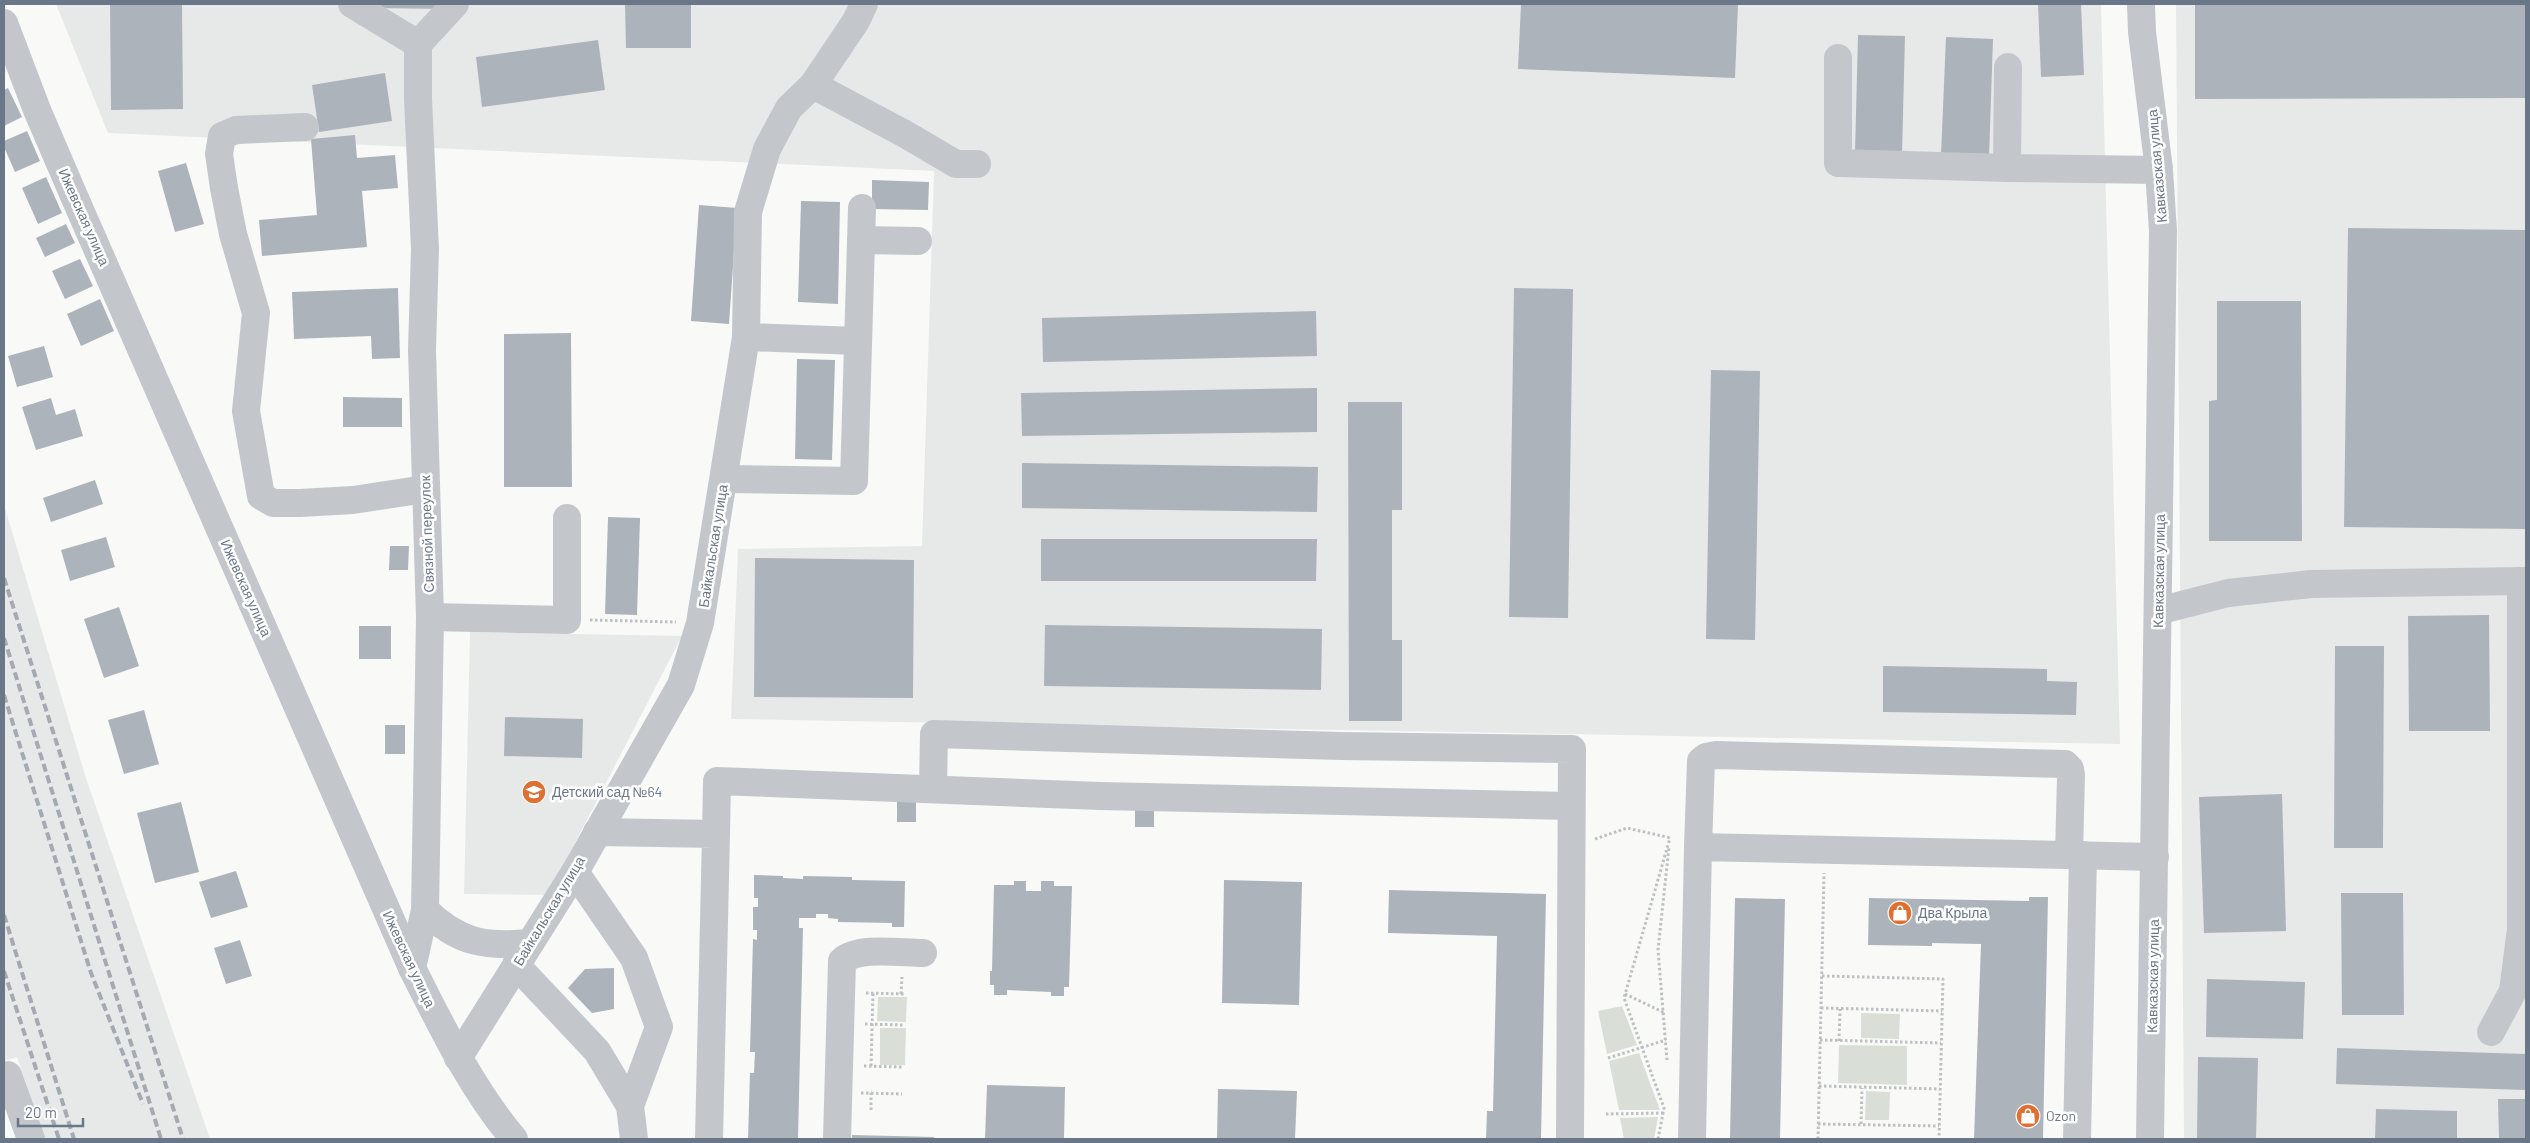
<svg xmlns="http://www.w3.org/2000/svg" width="2530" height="1143" font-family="Barlow,sans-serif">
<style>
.built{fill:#e7e9e9}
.green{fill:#d9dfd7}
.building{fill:#acb3ba}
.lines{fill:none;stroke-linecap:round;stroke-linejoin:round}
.path{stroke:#bdc0c3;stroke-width:3;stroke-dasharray:2.5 2.5;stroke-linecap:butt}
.minor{stroke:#c3c7cb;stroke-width:28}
.rail{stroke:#a4aab1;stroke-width:4;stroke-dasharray:8 4;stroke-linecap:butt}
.labels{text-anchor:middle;stroke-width:5;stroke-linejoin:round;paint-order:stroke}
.street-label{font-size:14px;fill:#697788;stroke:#fff}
.poi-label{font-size:14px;fill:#697788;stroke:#fff;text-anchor:start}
</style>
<rect width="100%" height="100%" fill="#f9faf8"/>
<!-- built -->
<g class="built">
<polygon points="56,4 2101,4 2120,744 731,719 738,549 922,546 934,171 108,133"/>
<polygon points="2176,4 2526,4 2526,1139 2184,1139"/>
<polygon points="4,505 85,775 210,1139 45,1139 17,1057 4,1061"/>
<polygon points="470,632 682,636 548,895 464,894"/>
</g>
<!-- green -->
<g class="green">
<polygon points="878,997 907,997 906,1022 877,1021"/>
<polygon points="1622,1006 1637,1045 1607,1054 1598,1011"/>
<polygon points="1861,1013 1900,1014 1899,1039 1861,1038"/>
<polygon points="880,1028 906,1028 905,1065 880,1065"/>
<polygon points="1839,1045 1907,1046 1907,1085 1838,1083"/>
<polygon points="1639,1053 1660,1110 1619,1110 1609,1061"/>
<polygon points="1866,1091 1890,1092 1889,1120 1865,1120"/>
<polygon points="1658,1117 1654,1139 1624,1139 1620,1118"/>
</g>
<!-- building -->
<g class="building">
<polygon points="110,4 182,4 183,109 111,110"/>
<polygon points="373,4 445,4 445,9 373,8"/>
<polygon points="625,4 691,4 691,48 626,48"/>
<polygon points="1521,4 1738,4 1735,78 1518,69"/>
<polygon points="2038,4 2081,4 2084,75 2041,77"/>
<polygon points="2195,4 2526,4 2526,98 2195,99"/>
<polygon points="1858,35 1905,36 1902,154 1855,153"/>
<polygon points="1946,37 1993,39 1989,157 1941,155"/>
<polygon points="598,40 605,90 482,107 476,57"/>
<polygon points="385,73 392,121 319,132 312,85"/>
<polygon points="8,88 22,117 4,126 4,90"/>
<polygon points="27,131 40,161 15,172 4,147 4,141"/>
<polygon points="355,135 357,158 395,155 398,188 362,191 367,247 262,256 259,220 317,215 311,139"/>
<polygon points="186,163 204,224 175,232 158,171"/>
<polygon points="46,177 62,213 38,224 22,188"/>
<polygon points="872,180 929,182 928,210 872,209"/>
<polygon points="801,201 840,202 838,304 798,302"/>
<polygon points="699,205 737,208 729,324 691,321"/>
<polygon points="66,224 75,243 45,257 36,238"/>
<polygon points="2348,228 2526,230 2526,529 2344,527"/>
<polygon points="80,259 93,286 65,299 52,271"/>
<polygon points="398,288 400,358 372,359 371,336 294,339 292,292"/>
<polygon points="1514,288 1573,289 1568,618 1509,617"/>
<polygon points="100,299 114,331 81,346 67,314"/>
<polygon points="2217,301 2301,301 2302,541 2209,541 2209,401 2217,400"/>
<polygon points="1316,311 1317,356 1043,362 1042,318"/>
<polygon points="571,333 572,487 504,487 504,334"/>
<polygon points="44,346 53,377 17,387 8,356"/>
<polygon points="797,359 835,360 832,460 795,459"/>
<polygon points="1711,370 1760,371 1755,640 1706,639"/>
<polygon points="1317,388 1317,432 1022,436 1021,393"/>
<polygon points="343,397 402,398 402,427 343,427"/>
<polygon points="51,398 56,415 75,409 83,436 36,450 22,407"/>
<polygon points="1348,402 1402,402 1402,510 1392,510 1392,640 1402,640 1402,721 1349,721"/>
<polygon points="1022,463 1318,467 1317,512 1022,508"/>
<polygon points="95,480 103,504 51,522 43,498"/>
<polygon points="608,517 640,518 637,615 605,614"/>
<polygon points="106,537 115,567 70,581 61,550"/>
<polygon points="1041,539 1317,539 1316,581 1041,581"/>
<polygon points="390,546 409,546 408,570 389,570"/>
<polygon points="755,558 914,560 913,698 754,697"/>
<polygon points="119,607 139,666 104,678 84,619"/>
<polygon points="2489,615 2490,731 2409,731 2408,616"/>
<polygon points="1045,625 1322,629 1321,690 1044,686"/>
<rect x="359" y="626" width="32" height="33"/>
<polygon points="2335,646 2384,646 2383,848 2334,848"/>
<polygon points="1883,666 2047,669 2047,681 2077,682 2076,715 1883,712"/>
<polygon points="144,710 159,764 124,774 108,720"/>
<polygon points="505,717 583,719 582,758 504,756"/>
<rect x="385" y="725" width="20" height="29"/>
<polygon points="2282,794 2286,931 2204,933 2199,797"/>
<rect x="897" y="800" width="19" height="22"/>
<polygon points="181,802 199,872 155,883 137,813"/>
<rect x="1135" y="805" width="19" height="22"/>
<polygon points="236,871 248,907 211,918 199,882"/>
<polygon points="754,875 783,876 783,878 803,879 803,876 852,877 852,880 905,881 904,927 892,927 892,923 838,922 838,919 828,918 828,914 816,914 816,918 799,918 799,928 803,928 798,1139 748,1139 750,1073 754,1073 755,1052 750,1052 753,939 757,940 757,930 753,930 753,907 758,907 758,898 754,898"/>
<polygon points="1224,880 1302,882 1299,1005 1222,1003"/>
<polygon points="1014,881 1026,881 1026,891 1041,891 1041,881 1054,881 1054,886 1072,886 1069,987 1064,987 1064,996 1051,996 1051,992 1007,990 1007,995 994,995 994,985 990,985 990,971 992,971 994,885 1014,885"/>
<polygon points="1389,890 1546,894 1541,1139 1486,1139 1487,1111 1493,1111 1497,936 1388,933"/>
<polygon points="2341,893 2403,893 2404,1015 2342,1015"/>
<polygon points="2029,897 2048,897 2043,1139 1974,1139 1981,944 1932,943 1932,946 1868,945 1869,898 2029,901"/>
<polygon points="1735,898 1785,899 1780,1139 1730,1139"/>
<polygon points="240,940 252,976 226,984 214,948"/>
<polygon points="614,968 614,1009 592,1013 568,988 585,969"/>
<polygon points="2207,979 2305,982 2303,1039 2206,1037"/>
<polygon points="2337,1048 2526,1054 2526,1090 2336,1084"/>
<polygon points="2198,1057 2258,1058 2256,1139 2197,1139"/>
<polygon points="987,1085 1065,1087 1064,1139 985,1139"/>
<polygon points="1218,1089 1297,1091 1295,1139 1217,1139"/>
<polygon points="2498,1099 2526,1099 2526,1139 2499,1139"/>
<polygon points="2376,1109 2457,1111 2457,1139 2375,1139"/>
<polygon points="852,1135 934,1137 934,1139 852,1139"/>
</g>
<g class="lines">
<!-- path -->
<g class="path">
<polyline points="590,620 676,622"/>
<polyline points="1595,839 1627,828 1671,838"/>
<polyline points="1822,976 1943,979 1939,1139"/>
<polyline points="866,993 905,994"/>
<polyline points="901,994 902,977"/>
<polyline points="1625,994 1665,1013"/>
<polyline points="1821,1008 1942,1011"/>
<polyline points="865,1024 904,1025"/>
<polyline points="1820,1040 1941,1043"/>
<polyline points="1839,1041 1840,1009"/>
<polyline points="1608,1058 1666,1040"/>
<polyline points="1667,1060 1658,950 1669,847"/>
<polyline points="864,1066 903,1067"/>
<polyline points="871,1066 873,993"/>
<polyline points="1819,1086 1940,1089"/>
<polyline points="861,1093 902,1094"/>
<polyline points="871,1110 871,1093"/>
<polyline points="1606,1114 1664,1113"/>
<polyline points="1818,1124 1939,1126"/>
<polyline points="1861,1124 1862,1088"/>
<polyline points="1658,1139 1664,1108 1624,998 1670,838"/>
<polyline points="1818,1139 1824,873"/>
</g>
<!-- minor -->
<g class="minor">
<polyline points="352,4 418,44"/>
<polyline points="2141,4 2142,32 2159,170 2163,231 2150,1139"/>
<path d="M4,23L37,110L74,196L412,968C442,1027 471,1088 514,1139"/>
<polyline points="1838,58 1838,163 2007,168"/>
<polyline points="2008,67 2007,168 2159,170"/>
<polyline points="813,85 905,134 956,164 977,164"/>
<polyline points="305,127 236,130 222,136 219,154 224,188 233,234 256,313 246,411 261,496 273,503 300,503 353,500 425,489"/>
<polyline points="861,240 918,241"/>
<polyline points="746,337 857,341"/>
<polyline points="724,479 854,481 862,208"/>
<polyline points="2158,611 2228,593 2311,584 2526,581"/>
<polyline points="430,617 567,620 567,518"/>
<polyline points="933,789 934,734 1341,746 1572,749 1570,1139"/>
<polyline points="597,832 716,834 709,1139"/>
<polyline points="716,834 717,781 1100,796 1571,806"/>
<polyline points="1698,847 1701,761 1706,757 1716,755 2065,764 2070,769 2071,775 2069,855"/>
<polyline points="575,872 634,958 659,1027 630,1106 634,1139"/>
<path d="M425,910C458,943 486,947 530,943"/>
<polyline points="516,965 597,1051 630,1106"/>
<polyline points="412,968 425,910 430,617 422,350 425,249 418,99 418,44 455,4"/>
<polyline points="2491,1032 2513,991 2521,929 2521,581"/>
<polyline points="458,1058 575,872 681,685 700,623 746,337 748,212 767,149 789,108 813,85 856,21 864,4"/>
<polyline points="4,1076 8,1075 31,1139"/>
<path d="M837,1139L842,961C858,946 901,953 923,953"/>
<polyline points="1692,1139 1698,847 2155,857"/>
<polyline points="2077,1139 2083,855"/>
</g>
<!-- rail -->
<g class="rail">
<polyline points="4,578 183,1139"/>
<polyline points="4,638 161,1139"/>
<polyline points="4,695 91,973 143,1104"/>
<polyline points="4,915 74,1139"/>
<polyline points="4,971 59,1139"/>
</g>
</g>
<!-- icons -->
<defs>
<g id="school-disc" transform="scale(1.25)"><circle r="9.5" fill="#e07031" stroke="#fff"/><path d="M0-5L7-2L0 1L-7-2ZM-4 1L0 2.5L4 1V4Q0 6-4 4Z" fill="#fff"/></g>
<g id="shop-disc" transform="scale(1.25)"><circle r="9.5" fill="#e07031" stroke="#fff"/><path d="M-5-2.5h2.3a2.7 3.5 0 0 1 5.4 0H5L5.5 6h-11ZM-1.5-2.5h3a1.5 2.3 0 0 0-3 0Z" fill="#fff"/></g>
</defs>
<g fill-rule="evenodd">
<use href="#school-disc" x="534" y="792"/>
<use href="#shop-disc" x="1900" y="913"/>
<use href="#shop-disc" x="2028" y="1116"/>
</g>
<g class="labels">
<!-- street labels -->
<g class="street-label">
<text transform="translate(2157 166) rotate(-95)" y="5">Кавказская улица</text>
<text transform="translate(84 217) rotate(66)" y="5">Ижевская улица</text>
<text transform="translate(427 534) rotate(-92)" y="5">Связной переулок</text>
<text transform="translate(713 546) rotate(-81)" y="5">Байкальская улица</text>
<text transform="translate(2159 571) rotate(-89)" y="5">Кавказская улица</text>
<text transform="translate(246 588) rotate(66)" y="5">Ижевская улица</text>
<text transform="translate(549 911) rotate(-59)" y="5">Байкальская улица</text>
<text transform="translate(409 959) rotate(65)" y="5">Ижевская улица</text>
<text transform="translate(2153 976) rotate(-89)" y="5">Кавказская улица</text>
</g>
<!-- poi labels -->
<g class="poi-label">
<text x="552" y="797">Детский сад №64</text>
<text x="1918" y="918">Два Крыла</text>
<text x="2046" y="1121">Ozon</text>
</g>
</g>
<!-- border -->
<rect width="2530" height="1143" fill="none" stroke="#697788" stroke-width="10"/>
<!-- scale -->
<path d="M18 1118v8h65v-8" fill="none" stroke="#697788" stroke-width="2.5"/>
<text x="25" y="1118" font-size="15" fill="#697788" stroke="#ffffff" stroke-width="4" paint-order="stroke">20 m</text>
</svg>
